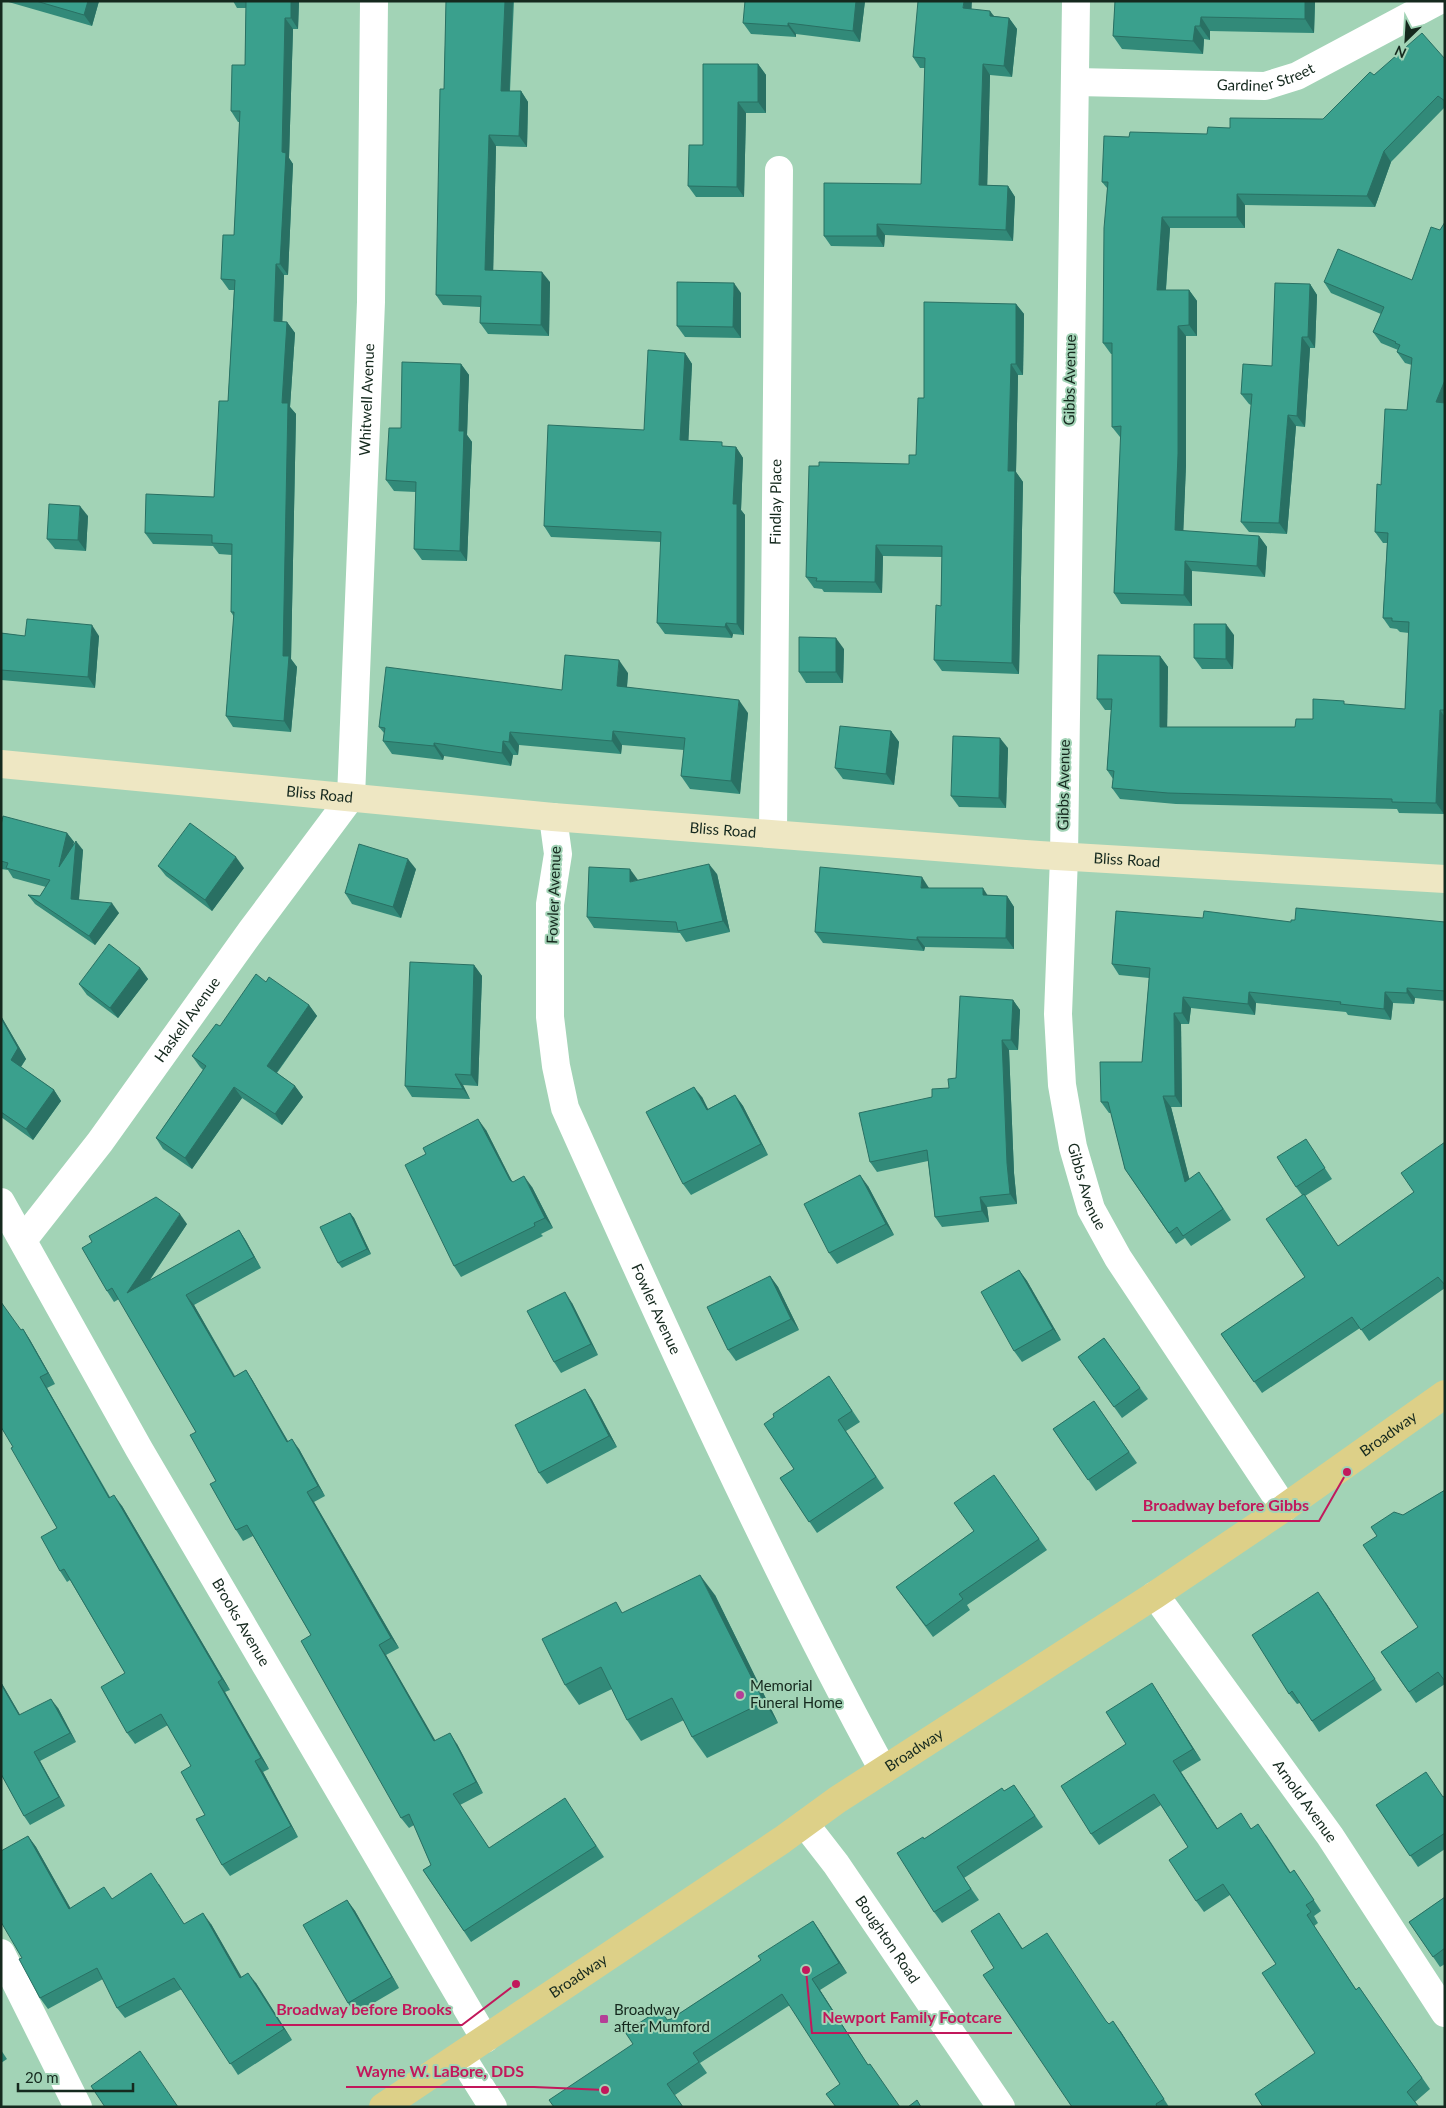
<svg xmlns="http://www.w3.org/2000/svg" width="1446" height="2108" font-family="Lato,sans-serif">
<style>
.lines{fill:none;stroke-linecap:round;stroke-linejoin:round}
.street{stroke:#fff;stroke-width:28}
.secondary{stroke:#eee7c3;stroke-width:28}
.primary{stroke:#ddd088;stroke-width:28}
.wall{fill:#328a79}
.shaded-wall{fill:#297063}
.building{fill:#3aa08d;stroke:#297063}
.poi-dot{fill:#b43f97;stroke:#a2d3b6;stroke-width:2}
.labels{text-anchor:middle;stroke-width:4;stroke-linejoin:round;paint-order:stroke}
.street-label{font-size:15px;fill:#15291e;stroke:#a2d3b6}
.poi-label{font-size:15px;fill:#15291e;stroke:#a2d3b6;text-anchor:start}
.leader{fill:none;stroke:#c2185b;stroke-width:2}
.callout-dot{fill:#c2185b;stroke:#a2d3b6;stroke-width:2}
.callout-label{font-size:16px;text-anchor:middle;font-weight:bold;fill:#c2185b;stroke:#a2d3b6;stroke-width:4;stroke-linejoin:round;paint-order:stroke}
</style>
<rect width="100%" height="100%" fill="#a2d3b6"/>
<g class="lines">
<!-- street -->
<g class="street">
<path id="s1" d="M1076,1L1064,857L1058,1014L1062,1085L1073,1147L1091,1209L1118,1258L1284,1508"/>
<path id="s2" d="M1076,82L1265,86L1297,76L1438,1"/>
<path id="s3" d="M553,817L558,854L550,904V1017L556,1066L565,1108C665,1331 766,1555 883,1770"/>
<path id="s4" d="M773,833L779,170"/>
<path id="s5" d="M1,1202L139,1449L485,2039"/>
<path id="s6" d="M23,1240L100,1142L251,931L351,797L371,302L374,1"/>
<path id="s7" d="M1155,1595L1330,1836L1445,2013"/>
<path id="s8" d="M805,1824L836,1864L1001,2107"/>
<polyline points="1,1953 78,2107"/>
<polyline points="461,2056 493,2107"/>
</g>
<!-- secondary -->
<path class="secondary" id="s9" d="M1,764L553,817L1039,855L1445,879"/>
<!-- primary -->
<path class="primary" id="s10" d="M383,2107L782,1840L837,1800L1155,1595L1284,1508L1445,1394"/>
</g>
<!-- wall -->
<g class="wall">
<polygon points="5,1 99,1 92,26"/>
<polygon points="233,1 299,1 298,29 293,29 289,158 293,164 288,275 284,275 282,322 287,322 295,333 290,407 296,414 291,659 297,667 291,732 233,727 226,716 234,617 231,612 232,555 219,554 213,546 153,544 145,533 214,497 228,401 234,290 229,290 221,279 234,235 240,122 238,122 231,111 245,65 246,8 237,8"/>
<polygon points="446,1 514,1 510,91 521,91 528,102 527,147 496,146 493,270 550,282 549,336 488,334 480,323 480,307 443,305 436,295 444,89"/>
<polygon points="865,1 860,42 796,34 796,37 751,34 743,23"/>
<polygon points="1115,1 1315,1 1314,33 1210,31 1210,40 1204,39 1203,54 1122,49 1113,36"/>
<polygon points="972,9 994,16 1009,18 1017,29 1012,77 990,75 987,185 1008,186 1015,197 1013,241 885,235 884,247 831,246 824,236 921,184 925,68 920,68 913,57"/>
<polygon points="1445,59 1445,107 1391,162 1375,207 1245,205 1245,228 1170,228 1166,290 1189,290 1197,301 1197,336 1186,336 1186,465 1183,531 1259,536 1267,547 1265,577 1192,571 1192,606 1121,604 1114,593 1121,437 1120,437 1112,427 1112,354 1111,354 1103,343 1107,188 1102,182 1129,137 1207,134 1230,128 1323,119 1374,75"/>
<polygon points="758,64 766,75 766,113 746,113 744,197 696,197 688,186 703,145"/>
<polygon points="1445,222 1445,795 1444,814 1399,813 1397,809 1176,804 1120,799 1112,788 1113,779 1107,770 1111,710 1105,710 1097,699 1160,656 1168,667 1167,727 1295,727 1346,705 1405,709 1409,633 1400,632 1397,629 1390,628 1383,618 1387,543 1383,543 1375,532 1381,485 1407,410 1412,365 1405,363 1397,352 1398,350 1381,343 1373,332 1381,314 1331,293 1324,282 1412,280"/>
<polygon points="1310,284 1317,295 1315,348 1310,348 1305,427 1296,426 1287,534 1249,532 1241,522 1251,405 1249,404 1241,394 1272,366"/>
<polygon points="741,293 741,338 685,337 677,326"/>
<polygon points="1016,304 1024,314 1023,375 1018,375 1016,472 1023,482 1019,674 942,671 934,660 941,606 942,557 883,556 882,593 824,592 822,589 814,588 806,577 909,464 916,455 924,398"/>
<polygon points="685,353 692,364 688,440 726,447 736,447 743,458 741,510 745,515 744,635 733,634 732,638 665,634 657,623 661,542 551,537 544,526 644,430"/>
<polygon points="461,364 469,375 467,435 472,442 467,561 422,560 414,549 416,492 394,491 386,480 401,428"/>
<polygon points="88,516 86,551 55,549 47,539"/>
<polygon points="1,633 25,636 99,636 95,688 1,680"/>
<polygon points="1234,635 1233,669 1202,669 1194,658"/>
<polygon points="844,649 843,683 806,683 799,672"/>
<polygon points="628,673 627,687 748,713 740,794 690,789 681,776 684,750 622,745 621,754 519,745 518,755 513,755 511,766 444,756 443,760 392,754 383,741 384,733 379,727 562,690"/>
<polygon points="891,731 899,742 894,785 843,779 835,768"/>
<polygon points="1008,748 1006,808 959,807 951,796"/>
<polygon points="1,825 67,833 74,842 73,844 83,850 79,900 119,913 95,945 35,904 28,895 40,896 46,887 13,878 8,870 1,869"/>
<polygon points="158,866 244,868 212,911 166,876"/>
<polygon points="416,869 401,918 352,904 345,893"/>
<polygon points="717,874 730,932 686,942 680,933 594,928 587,917 638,880"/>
<polygon points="929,888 988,895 1007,896 1014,907 1014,949 925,947 924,951 823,943 815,932"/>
<polygon points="1203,918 1291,922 1445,922 1445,1001 1415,998 1414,1004 1393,1003 1391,1020 1348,1015 1346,1012 1256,1003 1255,1015 1191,1008 1189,1024 1181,1024 1182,1107 1171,1107 1189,1179 1207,1183 1231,1220 1191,1246 1185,1238 1176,1244 1125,1169 1111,1113 1109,1113 1101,1102 1142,1062 1149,978 1119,975 1112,964"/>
<polygon points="474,965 482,976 478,1086 463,1085 470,1099 412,1097 405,1086"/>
<polygon points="140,968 148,979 118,1018 87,995 79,984"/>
<polygon points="266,982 309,1005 317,1016 277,1073 295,1086 303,1097 282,1125 242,1098 192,1169 163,1149 156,1138 203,1070 200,1067 192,1056 220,1026"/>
<polygon points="1013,1000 1020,1010 1018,1050 1009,1050 1014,1173 1017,1204 987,1207 989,1222 942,1227 935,1217 928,1161 877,1172 870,1162 932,1097 949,1088"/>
<polygon points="1,1016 26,1059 21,1067 54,1090 61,1101 33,1140 1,1117"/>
<polygon points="735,1095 743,1106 768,1155 691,1195 683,1184 702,1097 708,1109"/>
<polygon points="486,1130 512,1182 532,1187 553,1228 541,1234 543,1236 461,1277 454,1266"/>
<polygon points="1445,1142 1445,1288 1369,1341 1360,1328 1262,1393 1221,1334 1305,1277 1302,1195 1296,1187 1313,1150 1332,1179 1305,1196 1338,1246 1414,1192"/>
<polygon points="868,1186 894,1235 837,1264 829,1253"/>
<polygon points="350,1213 354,1218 371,1254 342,1268 338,1263"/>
<polygon points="187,1224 150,1280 239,1230 246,1241 261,1268 194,1305 235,1376 246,1370 253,1381 288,1441 299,1449 325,1496 314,1502 399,1648 386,1655 435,1741 457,1744 483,1793 460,1805 489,1848 572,1809 604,1857 471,1942 423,1870 431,1865 414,1825 409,1828 401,1818 311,1635 253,1536 243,1541 236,1530 196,1432 119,1299 114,1302 107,1291 92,1242"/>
<polygon points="1019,1270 1027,1281 1061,1340 1022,1362 1014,1351"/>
<polygon points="770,1276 778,1287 799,1330 736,1361 728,1350"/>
<polygon points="572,1303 598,1355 561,1373 554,1362"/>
<polygon points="23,1329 30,1340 55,1384 47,1388 110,1497 122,1506 230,1690 225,1692 269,1769 263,1772 298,1837 230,1876 222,1865 205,1815 191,1766 168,1725 135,1744 127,1733 125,1673 70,1580 67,1582 60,1571 57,1528 13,1447 21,1330"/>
<polygon points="1104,1338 1148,1399 1122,1418 1078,1357"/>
<polygon points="829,1376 860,1422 846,1431 884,1488 817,1533 780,1478 794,1469 774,1417"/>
<polygon points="585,1389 592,1400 617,1447 547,1484 539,1473"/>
<polygon points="1094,1401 1137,1463 1096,1491 1053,1429"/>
<polygon points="994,1475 1047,1550 967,1605 970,1610 933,1637 896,1587 974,1531"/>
<polygon points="1445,1490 1445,1684 1416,1703 1381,1652 1418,1627 1403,1515"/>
<polygon points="715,1595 778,1723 707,1758 692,1737 684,1720 641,1741 627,1720 612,1689 579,1705 565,1685 623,1613"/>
<polygon points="1326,1603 1382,1690 1319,1732 1300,1703 1297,1704 1289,1694"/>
<polygon points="1,1682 20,1715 58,1708 76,1742 40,1761 65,1806 30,1825 24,1816 1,1774"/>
<polygon points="1159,1694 1201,1760 1181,1772 1217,1828 1251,1828 1266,1835 1291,1873 1294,1870 1321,1911 1314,1916 1318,1923 1314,1926 1356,1989 1359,1987 1430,2089 1415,2102 1315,2053 1276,1964 1230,1895 1204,1912 1196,1901 1188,1847 1161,1805 1099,1845 1091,1834 1126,1744"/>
<polygon points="1014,1785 1043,1827 964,1878 979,1900 942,1923 934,1912 924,1839"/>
<polygon points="1445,1796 1445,1849 1418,1867 1376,1805 1443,1797"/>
<polygon points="28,1836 36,1847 71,1909 112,1899 159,1884 184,1924 211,1924 241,1977 256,1983 292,2040 238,2075 182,1989 125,2018 117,2008 103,1979 48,2009 40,1998 22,1958"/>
<polygon points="1445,1897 1445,1964 1440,1967 1409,1922"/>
<polygon points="347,1900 355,1911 399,1988 355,2014 348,2003"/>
<polygon points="999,1913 1023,1949 1108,2023 1121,2032 1169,2107 1072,2107 994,1968"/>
<polygon points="813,1921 847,1973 820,1990 868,2065 840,2084 790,2005 700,2063 707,2073 675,2095 633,2044 668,2020 671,2019 761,1960"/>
<polygon points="1,2050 7,2059 1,2063"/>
</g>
<!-- shaded-wall -->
<g class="shaded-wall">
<polygon points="88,1 99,1 92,26 84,15"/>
<polygon points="291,1 299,1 298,29 291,18"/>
<polygon points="505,1 513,1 509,102 501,91"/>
<polygon points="856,1 865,1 860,42 853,31"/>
<polygon points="964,1 972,1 971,19 963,8"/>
<polygon points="1305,1 1315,1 1314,33 1305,19"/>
<polygon points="990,11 998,21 990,16"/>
<polygon points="1201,17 1210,31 1210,40 1200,26"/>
<polygon points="285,18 293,29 289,158 293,164 288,275 280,264 282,152"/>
<polygon points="1009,18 1017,29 1012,77 1004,66"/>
<polygon points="788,23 796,34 796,37 788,26"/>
<polygon points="1195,26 1204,39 1203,54 1193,41"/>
<polygon points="758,64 766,75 766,113 758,102"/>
<polygon points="983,64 990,75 987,196 979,185"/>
<polygon points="521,91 528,102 527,147 519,136"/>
<polygon points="738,102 746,113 744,197 737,187"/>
<polygon points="489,135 496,146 493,281 485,270"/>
<polygon points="1384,151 1391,162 1375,207 1367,196"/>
<polygon points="1008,186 1015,197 1013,241 1006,230"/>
<polygon points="1237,194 1245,205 1245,228 1237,217"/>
<polygon points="1162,217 1170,228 1165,301 1157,290"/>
<polygon points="877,224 885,235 884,247 877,236"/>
<polygon points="276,264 284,275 282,332 274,321"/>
<polygon points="542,272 550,282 549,336 541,325"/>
<polygon points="734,283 741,293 741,338 733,327"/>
<polygon points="1310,284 1317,295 1315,348 1308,337"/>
<polygon points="1189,290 1197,301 1197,336 1189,325"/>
<polygon points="1016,304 1024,314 1023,375 1016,364"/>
<polygon points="287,322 295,333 290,407 296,414 291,659 297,667 291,732 284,721 283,656 282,403"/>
<polygon points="1178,326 1186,336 1186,465 1183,541 1175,530"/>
<polygon points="1302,337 1310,348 1305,427 1297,416"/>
<polygon points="685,353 692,364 688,451 680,440"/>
<polygon points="461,364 469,375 467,435 472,442 467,561 460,551 459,431"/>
<polygon points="1011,364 1018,375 1016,472 1023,482 1019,674 1012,663 1008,471"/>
<polygon points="1445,380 1445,410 1436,402"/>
<polygon points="1288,415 1296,426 1287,534 1279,523"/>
<polygon points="736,447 743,458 741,510 745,515 744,635 737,624 733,504"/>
<polygon points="80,506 88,516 86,551 78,540"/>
<polygon points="1259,536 1267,547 1265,577 1257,566"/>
<polygon points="876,545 883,556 882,593 875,582"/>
<polygon points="1185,561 1192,571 1192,606 1184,595"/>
<polygon points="726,623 733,634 732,638 725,627"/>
<polygon points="1226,624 1234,635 1233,669 1226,659"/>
<polygon points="92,625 99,636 95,688 88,677"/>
<polygon points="836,638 844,649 843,683 836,672"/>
<polygon points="1160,656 1168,667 1167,738 1160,727"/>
<polygon points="619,660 628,673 626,699 617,686"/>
<polygon points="739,700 748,713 740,794 731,781"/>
<polygon points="1440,710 1445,717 1444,814 1436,803"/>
<polygon points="613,731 622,745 621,754 612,741"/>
<polygon points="891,731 899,742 894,785 886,774"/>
<polygon points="510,732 519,745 518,755 509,742"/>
<polygon points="1000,738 1008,748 1006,808 999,798"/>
<polygon points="503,741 513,755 511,766 502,753"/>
<polygon points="434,743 444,756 443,760 434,746"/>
<polygon points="67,833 74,842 66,876 59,867"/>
<polygon points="76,841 83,850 78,909 71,899"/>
<polygon points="236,857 244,868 212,911 205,900"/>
<polygon points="408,859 416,869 401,918 393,907"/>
<polygon points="709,864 717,874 730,932 723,921"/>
<polygon points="630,869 638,880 630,882"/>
<polygon points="922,877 929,888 921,888"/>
<polygon points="983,888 990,899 983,895"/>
<polygon points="1007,896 1014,907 1014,949 1006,938"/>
<polygon points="112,903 119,913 95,945 89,936"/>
<polygon points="917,937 925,947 924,951 917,940"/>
<polygon points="474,965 482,976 478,1086 471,1075"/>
<polygon points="140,968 148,979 118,1018 110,1008"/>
<polygon points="1407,988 1415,998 1414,1004 1407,993"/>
<polygon points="1249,992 1256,1003 1255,1015 1248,1004"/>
<polygon points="1385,992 1393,1003 1391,1020 1384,1009"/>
<polygon points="1183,997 1191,1008 1189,1024 1182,1013"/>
<polygon points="1013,1000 1020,1010 1018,1050 1011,1040"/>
<polygon points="309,1005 317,1016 274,1076 267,1066"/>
<polygon points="1174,1013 1181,1024 1182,1107 1175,1096"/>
<polygon points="1,1016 26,1059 18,1071 11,1060"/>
<polygon points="1002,1040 1009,1050 1014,1173 1017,1204 1010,1194 1007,1163"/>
<polygon points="455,1074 463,1085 470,1099 463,1089"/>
<polygon points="295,1086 303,1097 282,1125 275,1114"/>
<polygon points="234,1087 242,1098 192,1169 185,1158"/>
<polygon points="694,1087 702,1097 714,1121 707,1110"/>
<polygon points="54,1090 61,1101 33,1140 26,1129"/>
<polygon points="735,1095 743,1106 768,1155 761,1144"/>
<polygon points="1163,1096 1171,1107 1193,1193 1185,1182"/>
<polygon points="478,1119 486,1130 517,1191 510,1180"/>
<polygon points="860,1175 868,1186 894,1235 886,1224"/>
<polygon points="524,1176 532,1187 553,1228 545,1218"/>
<polygon points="980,1197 987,1207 989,1222 982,1211"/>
<polygon points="350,1213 354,1218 371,1254 367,1249"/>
<polygon points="180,1214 187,1224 134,1303 127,1293"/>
<polygon points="239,1230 246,1241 261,1268 254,1257"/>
<polygon points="1019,1270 1027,1281 1061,1340 1053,1329"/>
<polygon points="770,1276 778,1287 799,1330 791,1319"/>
<polygon points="565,1292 572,1303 598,1355 591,1344"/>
<polygon points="186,1295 194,1305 241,1388 234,1377"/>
<polygon points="23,1329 30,1340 55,1384 48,1373"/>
<polygon points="246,1370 253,1381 294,1452 287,1442"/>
<polygon points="40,1377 47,1388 116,1509 109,1498"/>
<polygon points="585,1389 592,1400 617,1447 609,1436"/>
<polygon points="292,1439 299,1449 325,1496 318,1486"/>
<polygon points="307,1492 314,1502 399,1648 391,1638"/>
<polygon points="114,1495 122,1506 230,1690 222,1679"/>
<polygon points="700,1575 715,1595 778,1723 764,1702"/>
<polygon points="1318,1592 1326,1603 1382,1690 1375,1679"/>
<polygon points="379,1645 386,1655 442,1752 434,1741"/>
<polygon points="1,1682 26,1725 19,1715 1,1684"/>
<polygon points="218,1682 225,1692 269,1769 261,1758"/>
<polygon points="1152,1683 1201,1760 1193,1749"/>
<polygon points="51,1699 58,1708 76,1742 70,1733"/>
<polygon points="450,1733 457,1744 483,1793 476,1782"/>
<polygon points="34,1752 40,1761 65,1806 59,1797"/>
<polygon points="255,1761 263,1772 298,1837 291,1826"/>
<polygon points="1173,1761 1181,1772 1225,1840 1217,1829"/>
<polygon points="28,1836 36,1847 77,1920 69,1909"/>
<polygon points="347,1900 355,1911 399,1988 392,1977"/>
<polygon points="203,1913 211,1924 248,1988 240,1978"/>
<polygon points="813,1921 820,1931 847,1973 839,1963"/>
<polygon points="248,1973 256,1983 292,2040 284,2029"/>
<polygon points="812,1979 820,1990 875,2076 868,2065"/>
<polygon points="1113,2021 1121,2032 1169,2107 1164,2099"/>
</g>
<!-- building -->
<g class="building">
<polygon points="36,1 88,1 84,15"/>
<polygon points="246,1 291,1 291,18 285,18 282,152 286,153 280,264 276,264 274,321 287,322 282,403 288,403 283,656 289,656 284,721 226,716 234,612 231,612 232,544 212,543 212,535 145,533 146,494 214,497 219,401 228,401 235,280 221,279 223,235 234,235 240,111 231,111 232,65 245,65"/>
<polygon points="446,1 505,1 501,91 521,91 519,136 489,135 485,270 542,272 541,325 480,323 481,296 436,295 440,89 444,89"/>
<polygon points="745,1 856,1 853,31 788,23 788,26 743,23"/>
<polygon points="918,1 964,1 963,8 990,11 990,16 1009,18 1004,66 983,64 979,185 1008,186 1006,230 877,224 877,236 824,236 824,183 921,184 925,58 913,57"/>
<polygon points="1115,1 1305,1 1305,19 1201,17 1200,26 1195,26 1193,41 1113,36"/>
<polygon points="1422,33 1445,59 1445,101 1438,96 1384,151 1367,196 1237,194 1237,217 1162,217 1157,290 1189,290 1189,325 1178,326 1178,454 1175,530 1259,536 1257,566 1185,561 1184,595 1114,593 1121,426 1112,427 1112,343 1103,343 1104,228 1108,182 1102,182 1104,136 1129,137 1130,132 1207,134 1208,127 1230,128 1230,118 1323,119 1370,72 1374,75"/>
<polygon points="703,64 758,64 758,102 738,102 737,187 688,186 689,145 703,145"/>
<polygon points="1445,222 1445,380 1436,402 1445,403 1445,710 1440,710 1436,803 1392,802 1392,799 1168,793 1112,788 1114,771 1107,770 1112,699 1097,699 1098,655 1160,656 1160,727 1295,727 1296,719 1313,719 1313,699 1344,701 1344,704 1405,709 1409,622 1392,621 1392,618 1383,618 1388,533 1375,532 1377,484 1381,485 1385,409 1407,410 1412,358 1397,352 1400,345 1395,343 1396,342 1373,332 1384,307 1324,282 1338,249 1412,280 1431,227 1440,230"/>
<polygon points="677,282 734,283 733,327 677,326"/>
<polygon points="1275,283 1310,284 1308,337 1302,337 1297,416 1288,415 1279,523 1241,522 1252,394 1241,394 1243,364 1272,366"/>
<polygon points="924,302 1016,304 1016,364 1011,364 1008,471 1015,471 1012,663 934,660 936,605 941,606 942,546 876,545 875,582 816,581 817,578 806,577 809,466 819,466 819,462 909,464 909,455 916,455 918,398 924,398"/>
<polygon points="648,350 685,353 680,440 722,442 722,446 736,447 733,504 737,504 737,624 726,623 725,627 657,623 661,532 544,526 548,425 644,430"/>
<polygon points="402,362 461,364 459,431 464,431 460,551 414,549 416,482 386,480 389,428 401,428"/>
<polygon points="49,504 80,506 78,540 47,539"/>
<polygon points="27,619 92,625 88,677 1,670 1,633 25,636"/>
<polygon points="1194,624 1226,624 1226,659 1194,658"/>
<polygon points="799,637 836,638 836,672 799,672"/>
<polygon points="565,655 619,660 617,686 739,700 731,781 681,776 685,738 613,731 612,741 510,732 509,742 503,741 502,753 434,743 434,746 383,741 385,728 379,727 386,667 562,690"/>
<polygon points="840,726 891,731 886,774 835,768"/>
<polygon points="953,736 1000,738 999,798 951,796"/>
<polygon points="3,816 67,833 59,867 76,841 71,899 112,903 89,936 28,895 40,896 50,880 6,868 8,863 1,861 1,825"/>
<polygon points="190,823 236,857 205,900 158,866"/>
<polygon points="359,844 408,859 393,907 345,893"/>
<polygon points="709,864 723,921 678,931 676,922 587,917 589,867 630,869 630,882"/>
<polygon points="820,867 922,877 921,888 983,888 983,895 1007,896 1006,938 917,937 917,940 815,932"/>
<polygon points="1296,908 1445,922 1445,991 1407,988 1407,993 1385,992 1384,1009 1340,1004 1341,1002 1249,992 1248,1004 1183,997 1182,1013 1174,1013 1175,1096 1163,1096 1185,1182 1199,1172 1223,1209 1183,1236 1177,1227 1169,1233 1125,1169 1108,1102 1101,1102 1100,1062 1142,1062 1150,968 1112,964 1116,911 1203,918 1204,911 1291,922 1291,920 1295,920"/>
<polygon points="109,944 140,968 110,1008 79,984"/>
<polygon points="410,962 474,965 471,1075 455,1074 463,1089 405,1086"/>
<polygon points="256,974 266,982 269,977 309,1005 267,1066 295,1086 275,1114 234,1087 185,1158 156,1138 206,1066 192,1056 216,1024 220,1026"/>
<polygon points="960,996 1013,1000 1011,1040 1002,1040 1007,1163 1010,1194 980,1197 982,1211 935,1217 927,1150 870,1162 859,1113 932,1097 932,1089 949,1088 948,1079 956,1078"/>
<polygon points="1,1018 18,1048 11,1060 54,1090 26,1129 1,1112"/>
<polygon points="694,1087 707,1110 735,1095 761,1144 683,1184 646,1112"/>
<polygon points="478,1119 510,1180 513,1182 524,1176 545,1218 534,1223 535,1226 454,1266 405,1165 426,1154 423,1148"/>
<polygon points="1306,1139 1325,1168 1296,1187 1277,1157"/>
<polygon points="1445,1142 1445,1285 1438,1277 1361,1330 1352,1317 1254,1382 1221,1334 1305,1277 1266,1219 1304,1194 1338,1246 1414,1192 1401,1173"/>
<polygon points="860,1175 886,1224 829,1253 804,1204"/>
<polygon points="156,1197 180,1214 127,1293 239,1230 254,1257 186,1295 234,1377 246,1370 287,1442 292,1439 318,1486 307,1492 391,1638 379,1645 434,1741 450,1733 476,1782 453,1794 489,1848 565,1798 596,1846 464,1931 423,1870 431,1865 409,1814 401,1818 301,1641 311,1635 247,1525 236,1530 210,1484 216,1481 190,1435 196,1432 112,1288 107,1291 82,1248 92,1242 89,1236"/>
<polygon points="350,1213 367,1249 338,1263 320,1227"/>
<polygon points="1019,1270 1053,1329 1014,1351 981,1292"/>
<polygon points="770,1276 791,1319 728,1350 707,1307"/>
<polygon points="565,1292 591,1344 554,1362 527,1311"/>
<polygon points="1,1302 21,1330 23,1329 48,1373 40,1377 109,1498 114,1495 222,1679 218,1682 261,1758 255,1761 291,1826 222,1865 196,1819 205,1815 181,1772 191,1766 161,1714 127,1733 101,1687 125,1673 64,1569 60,1571 41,1537 57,1528 11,1448 13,1447 1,1427"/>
<polygon points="1104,1338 1140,1388 1114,1407 1078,1357"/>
<polygon points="829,1376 852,1411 838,1420 876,1477 809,1522 780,1478 794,1469 764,1424 774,1417 773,1414"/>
<polygon points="585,1389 609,1436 539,1473 515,1425"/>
<polygon points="1094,1401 1129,1452 1088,1480 1053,1429"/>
<polygon points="994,1475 1039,1539 959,1594 963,1599 926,1626 896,1587 974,1531 954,1503"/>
<polygon points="1445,1490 1445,1681 1438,1672 1409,1692 1381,1652 1418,1627 1363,1545 1377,1536 1371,1527 1394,1512 1403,1515"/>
<polygon points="700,1575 764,1702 692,1737 672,1698 627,1720 601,1667 565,1685 542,1639 616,1602 622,1613"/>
<polygon points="1318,1592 1375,1679 1312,1721 1292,1691 1289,1694 1252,1635"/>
<polygon points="1152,1683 1193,1749 1173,1761 1217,1829 1241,1813 1251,1829 1258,1824 1290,1873 1294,1870 1314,1900 1306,1905 1311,1912 1307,1915 1356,1990 1359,1987 1422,2078 1407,2092 1419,2107 1263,2107 1255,2094 1315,2053 1262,1973 1276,1964 1223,1884 1196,1901 1169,1860 1188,1847 1154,1794 1091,1834 1061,1786 1126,1744 1106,1712"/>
<polygon points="1,1684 19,1715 51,1699 70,1733 34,1752 59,1797 24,1816 1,1774"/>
<polygon points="1426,1772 1443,1797 1445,1796 1445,1833 1410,1856 1376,1805"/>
<polygon points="1014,1785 1035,1816 957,1867 971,1889 934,1912 897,1853 923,1837 924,1839 1002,1788 1004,1791"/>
<polygon points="28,1836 69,1909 104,1887 112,1899 151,1873 184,1924 203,1913 240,1978 248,1973 284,2029 230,2064 174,1978 117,2008 97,1968 40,1998 19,1959 22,1958 1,1922 1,1851"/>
<polygon points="1445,1897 1445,1948 1433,1957 1409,1922"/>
<polygon points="347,1900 392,1977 348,2003 303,1925"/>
<polygon points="999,1913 1022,1949 1047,1933 1106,2021 1109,2024 1113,2021 1164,2099 1156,2104 1157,2107 1072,2107 983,1975 994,1968 971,1931"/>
<polygon points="813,1921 839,1963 812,1979 868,2065 870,2064 900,2107 836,2107 826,2094 840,2084 782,1994 693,2053 699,2062 667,2084 683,2107 554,2107 549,2100 633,2044 625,2032 661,2009 667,2020 671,2019 761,1960 758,1956"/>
<polygon points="140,2051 178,2107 105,2107 91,2086"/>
<polygon points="917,2100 921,2107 908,2107"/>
</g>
<!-- markers -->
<g class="poi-dot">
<circle cx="740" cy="1695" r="5"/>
<rect x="599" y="2014" width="10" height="10" rx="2.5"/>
</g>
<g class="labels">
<!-- street labels -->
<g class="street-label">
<text dy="5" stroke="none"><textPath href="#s2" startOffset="191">Gardiner Street</textPath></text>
<text transform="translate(1070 380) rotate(-89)" y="5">Gibbs Avenue</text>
<text dy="5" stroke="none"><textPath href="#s6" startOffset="949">Whitwell Avenue</textPath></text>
<text dy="5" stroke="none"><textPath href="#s4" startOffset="331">Findlay Place</textPath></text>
<text transform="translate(1064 785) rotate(-89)" y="5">Gibbs Avenue</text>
<text dy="5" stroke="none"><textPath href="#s9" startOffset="320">Bliss Road</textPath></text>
<text dy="5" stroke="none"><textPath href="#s9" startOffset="725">Bliss Road</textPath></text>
<text dy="5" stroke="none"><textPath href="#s9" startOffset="1130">Bliss Road</textPath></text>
<text transform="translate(554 895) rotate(-88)" y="5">Fowler Avenue</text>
<text dy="5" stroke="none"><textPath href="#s6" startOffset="275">Haskell Avenue</textPath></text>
<text dy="5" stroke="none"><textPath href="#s1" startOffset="1189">Gibbs Avenue</textPath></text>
<text dy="5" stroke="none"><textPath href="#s3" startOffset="514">Fowler Avenue</textPath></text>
<text dy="5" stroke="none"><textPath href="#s10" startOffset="1210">Broadway</textPath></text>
<text dy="5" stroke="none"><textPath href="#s5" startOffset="484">Brooks Avenue</textPath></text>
<text dy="5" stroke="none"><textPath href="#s10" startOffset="640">Broadway</textPath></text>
<text dy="5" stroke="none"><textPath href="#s7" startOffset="255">Arnold Avenue</textPath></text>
<text dy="5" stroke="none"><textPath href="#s8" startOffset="142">Boughton Road</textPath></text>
<text dy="5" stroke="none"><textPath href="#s10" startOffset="235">Broadway</textPath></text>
</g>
<!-- poi labels -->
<g class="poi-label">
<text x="750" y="1691">Memorial<tspan x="750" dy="17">Funeral Home</tspan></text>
<text x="614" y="2015">Broadway<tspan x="614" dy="17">after Mumford</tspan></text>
</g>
</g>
<!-- callouts -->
<path class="leader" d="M1347 1472L1319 1521H1132M516 1984L462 2025H266M806 1970L812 2033H1012M605 2090L534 2087H346"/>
<g class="callout-dot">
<circle cx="1347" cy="1472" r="5"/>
<circle cx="516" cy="1984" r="5"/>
<circle cx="806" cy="1970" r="5"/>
<circle cx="605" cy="2090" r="5"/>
</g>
<g class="callout-label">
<text x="1226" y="1511">Broadway before Gibbs</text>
<text x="364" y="2015">Broadway before Brooks</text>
<text x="912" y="2023">Newport Family Footcare</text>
<text x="440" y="2077">Wayne W. LaBore, DDS</text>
</g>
<!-- border -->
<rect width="1446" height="2108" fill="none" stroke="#15291e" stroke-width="5"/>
<!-- north arrow -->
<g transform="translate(1406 40) rotate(205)" stroke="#a2d3b6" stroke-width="4" paint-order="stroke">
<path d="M0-4L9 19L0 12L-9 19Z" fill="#15291e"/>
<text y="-8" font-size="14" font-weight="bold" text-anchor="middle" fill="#15291e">N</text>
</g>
<!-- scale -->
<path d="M18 2083v8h115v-8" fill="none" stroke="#15291e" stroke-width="2.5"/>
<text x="25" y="2083" font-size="15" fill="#15291e" stroke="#a2d3b6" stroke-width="4" paint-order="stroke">20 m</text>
</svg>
